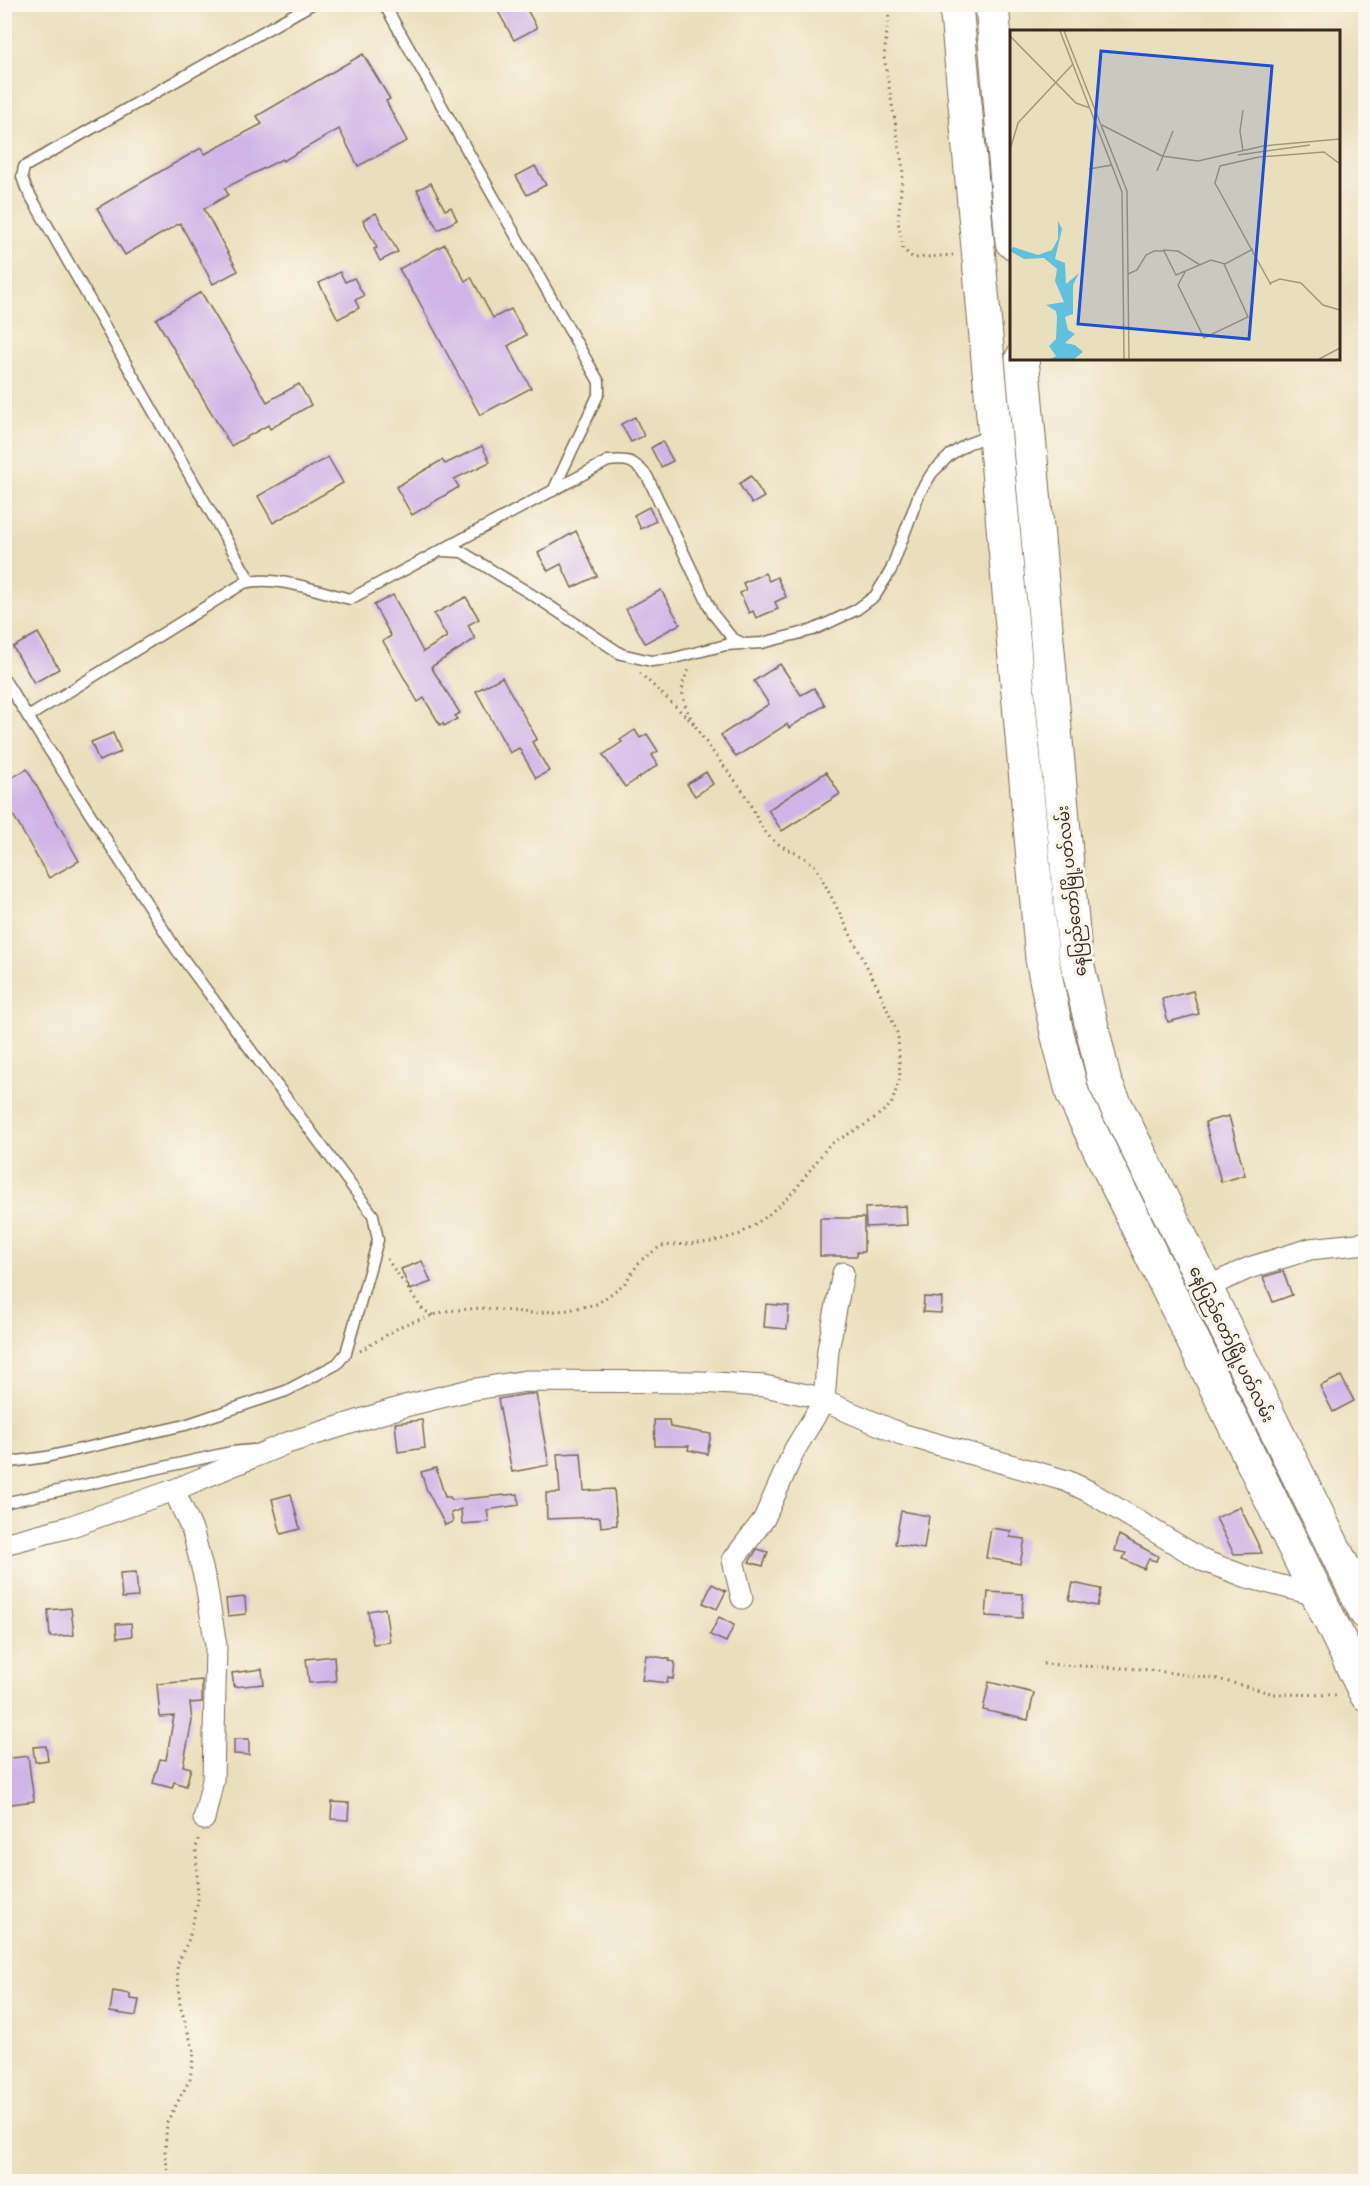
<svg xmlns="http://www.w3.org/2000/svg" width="1370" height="2186" font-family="Pangolin,'Noto Sans Myanmar',sans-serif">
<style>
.building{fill:#cfb5e7}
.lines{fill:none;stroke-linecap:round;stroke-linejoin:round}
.service-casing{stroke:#786955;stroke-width:13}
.minor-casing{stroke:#786955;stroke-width:23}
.primary-casing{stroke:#786955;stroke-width:35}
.path{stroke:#786955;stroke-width:3;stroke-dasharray:1.5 4.5;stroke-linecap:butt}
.service{stroke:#fff;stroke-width:10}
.minor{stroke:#fff;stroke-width:21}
.primary{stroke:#fff;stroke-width:33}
.labels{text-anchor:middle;stroke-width:6;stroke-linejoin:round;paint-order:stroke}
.street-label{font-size:16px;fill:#3b2a1e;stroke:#fbf7ec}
.inset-road{fill:none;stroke:#a4977c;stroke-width:1.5}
.view{fill:#1d4ed8;fill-opacity:0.15;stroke:#1d4ed8;stroke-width:3}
.inset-edge{fill:none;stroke:#3b2a1e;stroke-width:3}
</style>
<rect width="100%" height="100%" fill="#fbf7ec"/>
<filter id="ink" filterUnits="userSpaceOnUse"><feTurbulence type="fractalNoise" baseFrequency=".0167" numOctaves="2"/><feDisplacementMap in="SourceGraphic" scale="12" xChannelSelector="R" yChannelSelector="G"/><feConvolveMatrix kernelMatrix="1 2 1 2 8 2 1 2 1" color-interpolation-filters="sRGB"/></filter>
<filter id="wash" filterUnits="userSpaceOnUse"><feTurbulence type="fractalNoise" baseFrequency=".008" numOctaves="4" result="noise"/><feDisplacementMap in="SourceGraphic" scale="24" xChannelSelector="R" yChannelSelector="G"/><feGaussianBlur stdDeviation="1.35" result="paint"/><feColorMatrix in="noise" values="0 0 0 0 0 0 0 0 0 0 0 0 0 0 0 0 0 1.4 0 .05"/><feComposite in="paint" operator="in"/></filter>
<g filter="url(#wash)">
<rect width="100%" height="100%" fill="#eadfbb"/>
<g id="blocks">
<!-- building -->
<g class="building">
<polygon points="494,4 524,4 537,28 514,40"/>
<polygon points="363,54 390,99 386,101 407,141 358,166 339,129 283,161 282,159 225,188 228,195 204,209 238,271 213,284 180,223 125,255 97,208 201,148 205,154 262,124 257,116"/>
<polygon points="535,166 546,185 527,195 516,176"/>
<polygon points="431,183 445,210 451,207 457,220 438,230 417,190"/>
<polygon points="376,213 398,252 380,261 374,249 377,248 363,220"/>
<polygon points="445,244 465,281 471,277 493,318 511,309 526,335 508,346 531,388 480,415 415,294 414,294 399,269"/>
<polygon points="340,272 345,282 354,278 364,296 355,300 359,308 338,319 319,283"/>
<polygon points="201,292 267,402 299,384 311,405 270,429 268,425 231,446 156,319"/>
<polygon points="635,417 644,436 631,442 621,424"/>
<polygon points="662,441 673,461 661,467 651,448"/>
<polygon points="482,446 490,462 454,479 459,487 412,515 396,487 442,460 445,464"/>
<polygon points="328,457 343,483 273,523 258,496"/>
<polygon points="751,476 764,497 752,504 739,484"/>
<polygon points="649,507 656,521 641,529 634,515"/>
<polygon points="576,531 597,576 572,588 561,564 548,571 538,553"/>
<polygon points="765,573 769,581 777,577 786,597 775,602 778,609 756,618 753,611 749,613 740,593 746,590 743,583"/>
<polygon points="661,590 680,624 645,643 626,609"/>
<polygon points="393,595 423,652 447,637 434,614 466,597 479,619 468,625 475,639 431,667 460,713 455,716 457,719 444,726 443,723 440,725 424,698 418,702 383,641 391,636 374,605"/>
<polygon points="38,633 59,669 34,683 13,647"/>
<polygon points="780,664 801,695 814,688 825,705 789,728 787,724 736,757 721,735 769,704 754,681"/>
<polygon points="502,677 537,739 532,742 549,771 536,778 519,748 510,753 476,691"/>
<polygon points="635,730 640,738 647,734 658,751 652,755 658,765 625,787 603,755 622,742 620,740"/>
<polygon points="113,733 121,752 99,761 91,742"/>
<polygon points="27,769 79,861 49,878 4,799 4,782"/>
<polygon points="706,772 713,784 695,796 687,784"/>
<polygon points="826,772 840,794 782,831 768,810"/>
<polygon points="1193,991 1199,1014 1168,1022 1162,999"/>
<polygon points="1229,1116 1245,1175 1221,1182 1205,1122"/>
<polygon points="906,1206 907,1225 866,1227 865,1208"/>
<polygon points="820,1218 864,1218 864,1252 857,1252 857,1256 820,1256"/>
<polygon points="422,1261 431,1282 410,1290 401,1269"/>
<polygon points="1283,1271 1292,1295 1273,1302 1263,1277"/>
<polygon points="924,1297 942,1298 941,1313 923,1312"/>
<polygon points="766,1304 789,1306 787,1329 764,1327"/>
<polygon points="1341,1376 1354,1401 1333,1412 1320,1386"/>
<polygon points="527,1394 536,1394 549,1465 512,1472 498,1399"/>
<polygon points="422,1420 425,1448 398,1452 395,1423"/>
<polygon points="654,1420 669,1420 670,1427 711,1434 707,1454 688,1450 689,1446 655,1446"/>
<polygon points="581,1453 584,1491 614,1489 617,1525 601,1527 600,1517 547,1519 546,1493 560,1493 557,1454"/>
<polygon points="436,1468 445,1497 450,1497 452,1500 518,1494 519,1505 487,1510 489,1522 462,1524 461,1509 451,1513 453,1522 445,1525 426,1488 421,1472"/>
<polygon points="291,1494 300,1529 281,1534 272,1499"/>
<polygon points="1240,1507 1256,1540 1262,1553 1234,1554 1216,1518"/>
<polygon points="901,1511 929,1516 924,1549 895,1544"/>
<polygon points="991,1528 1011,1531 1010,1537 1025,1539 1020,1564 986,1558"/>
<polygon points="1119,1535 1158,1556 1156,1561 1149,1559 1144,1569 1123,1559 1126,1553 1115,1551"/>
<polygon points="757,1549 768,1552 763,1566 749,1562"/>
<polygon points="136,1572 138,1597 122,1598 120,1573"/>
<polygon points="1073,1583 1101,1589 1097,1606 1069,1600"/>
<polygon points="712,1584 726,1591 717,1609 703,1603"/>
<polygon points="988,1592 1023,1594 1022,1618 986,1616"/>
<polygon points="245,1597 246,1614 228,1616 226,1599"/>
<polygon points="71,1608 74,1635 50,1637 48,1610"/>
<polygon points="385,1608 390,1642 373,1644 368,1611"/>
<polygon points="719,1617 734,1625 726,1642 710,1635"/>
<polygon points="131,1623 132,1636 117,1638 116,1624"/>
<polygon points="646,1655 670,1659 669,1661 675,1662 673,1679 668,1678 667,1683 642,1680"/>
<polygon points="334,1656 336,1681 309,1683 306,1659"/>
<polygon points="262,1669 264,1684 234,1687 232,1673"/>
<polygon points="202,1680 202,1702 190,1703 192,1721 183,1766 191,1768 186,1786 174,1782 172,1788 153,1783 160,1759 166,1760 174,1716 160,1717 157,1684"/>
<polygon points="989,1682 1034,1693 1028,1720 983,1710"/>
<polygon points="234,1739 249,1739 249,1755 234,1754"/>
<polygon points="46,1746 48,1760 35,1762 33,1747"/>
<polygon points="28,1756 34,1801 4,1805 4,1759"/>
<polygon points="332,1802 349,1803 348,1820 331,1819"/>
<polygon points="113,1991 130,1994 130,1999 139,2000 136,2016 110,2012"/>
</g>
</g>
</g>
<g filter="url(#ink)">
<use href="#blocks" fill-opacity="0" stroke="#786955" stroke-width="1.5"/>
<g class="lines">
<!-- service casing -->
<g class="service-casing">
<g id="service">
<polyline points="384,4 599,382 599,393 553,491"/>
<polyline points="441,551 462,552 539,599 621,654 651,661 670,659 726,645 741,644"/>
<polyline points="250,581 26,188 22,177 24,167 312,4"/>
<polyline points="4,679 176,949 373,1215 378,1240 346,1353 337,1364 286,1391 185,1425 46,1457 4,1463"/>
<path d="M28,717L244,583C277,575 317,591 350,599L608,461C629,459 633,460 647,476L713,614L732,638L744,644L762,643L813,630L856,610L875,596L891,570L919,494L932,473L950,455L967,444L983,438L992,437"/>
<polyline points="4,1503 231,1452 253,1450"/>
</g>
</g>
<!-- minor casing -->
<g class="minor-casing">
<g id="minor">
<polyline points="1205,1288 1249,1268 1310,1249 1366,1243"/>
<polyline points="174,1490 193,1532 206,1584 216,1646 213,1780 204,1819"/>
<polyline points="4,1544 69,1527 174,1490 287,1443 405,1406 470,1390 526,1381 700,1382 764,1386 812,1396 901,1434 1067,1481 1088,1491 1204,1561 1247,1577 1316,1595"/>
<polyline points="742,1598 733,1560 764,1519 795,1449 824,1401 828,1350 843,1273"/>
</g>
</g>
<!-- primary casing -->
<g class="primary-casing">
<g id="primary">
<polyline points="956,4 1042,959 1057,1033 1073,1095 1366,1694"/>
<polyline points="992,4 1012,242"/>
<polyline points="1022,358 1075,954 1105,1083 1366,1613"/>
</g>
</g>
<!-- path -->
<g class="path">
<polyline points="890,4 884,57 903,169 898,221 903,249 913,258 953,255"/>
<polyline points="640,673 694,724"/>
<polyline points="387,1259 423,1310 433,1315"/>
<path d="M360,1351L403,1325L446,1311L481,1308L532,1313L568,1310L597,1304L624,1284L641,1260L661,1246L712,1242L740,1234L766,1217L795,1190L829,1145L868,1123L891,1105L900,1078L898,1035L879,990L816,867C800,851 780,850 767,834C757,821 751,804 742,790C725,765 677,715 683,684C684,678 688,672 690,667"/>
<polyline points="1043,1664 1141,1669 1218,1679 1274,1694 1340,1695"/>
<polyline points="169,2182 165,2152 167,2122 190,2079 194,2052 180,2005 177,1965 189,1939 198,1901 196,1848 199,1836"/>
</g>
<!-- service -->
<use href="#service" class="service"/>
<!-- minor -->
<use href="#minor" class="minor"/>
<!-- primary -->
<use href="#primary" class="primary"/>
</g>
</g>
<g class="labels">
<!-- street labels -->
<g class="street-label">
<text transform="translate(1071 891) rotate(-96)" y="6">နေပြည်တော်မြို့ပတ်လမ်း</text>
<text transform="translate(1232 1344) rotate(64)" y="6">နေပြည်တော်မြို့ပတ်လမ်း</text>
</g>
</g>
<!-- overview -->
<g transform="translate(1010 30)">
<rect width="330" height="330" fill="#eadfbb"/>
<path d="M48,191L52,199L45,229L55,233L56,254L69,243L63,255V284L55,287L58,300L65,304L55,313L65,315L73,322L64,329H40L46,326L39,316L46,309L47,287L46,281L36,275L54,272L45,251L47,239L34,228L14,229L0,221L3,217L28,225L42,220L48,209Z" fill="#5fc1dd"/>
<path class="inset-road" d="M50,1L112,162L114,329M54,1L117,161L119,329M0,6L66,73L80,78M233,80L230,101L233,121M92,95L152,126L188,131L253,116L330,109M0,120L8,93L63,34M228,125L300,115M79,139L102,135M147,141L163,101M153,220L168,221L190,235M175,242L168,255L194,308L238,287L214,234M118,244L127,240L136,225L144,221H154L166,245L201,230L215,234L243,219M260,253L270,249L291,253L313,275L330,280M261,255L205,153L210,136L249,127L314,122L330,134M309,329L330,318"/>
<path class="view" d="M91,21L262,36L239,309L68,294Z"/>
<rect width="330" height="330" class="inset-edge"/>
</g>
<!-- margin -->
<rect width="1370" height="2186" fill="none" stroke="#fbf7ec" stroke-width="24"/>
</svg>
